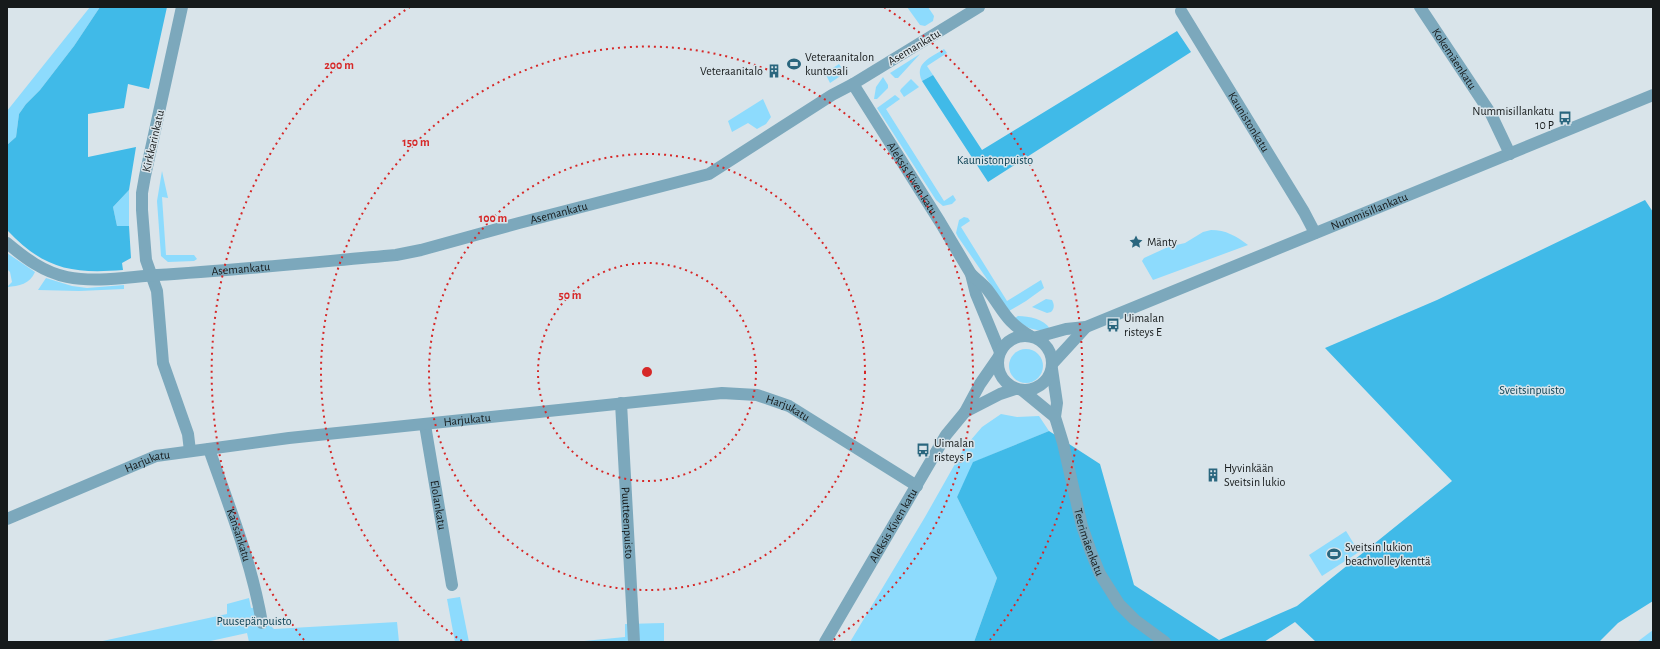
<svg xmlns="http://www.w3.org/2000/svg" width="1660" height="649" font-family="'Alegreya Sans',sans-serif">
<style>
.green{fill:#8ddbfd}
.forest{fill:#40bae8}
.lines{fill:none;stroke-linecap:round;stroke-linejoin:round}
.minor{stroke:#7ca8bc;stroke-width:12}
.tertiary{stroke:#7ca8bc;stroke-width:12}
.ring{fill:none;stroke:#d62828;stroke-width:2;stroke-dasharray:2 4}
.labels{text-anchor:middle;stroke-width:3;stroke-linejoin:round;paint-order:stroke}
.street-label{font-size:12px;fill:#161a1b;stroke:#d9e4ea}
.poi-label{font-size:12px;fill:#161a1b;stroke:#d9e4ea;text-anchor:start}
.park-label{font-size:12px;fill:#0c4154;stroke:#d9e4ea}
.centre{fill:#d62828;stroke:#d9e4ea;stroke-width:2}
.ring-label{font-size:12px;text-anchor:middle;font-weight:bold;fill:#d62828;stroke:#d9e4ea;stroke-width:3;stroke-linejoin:round;paint-order:stroke}
</style>
<rect width="100%" height="100%" fill="#d9e4ea"/>
<!-- green -->
<g class="green">
<polygon points="90,7 100,7 74,46 40,90 26,104 19,114 16,137 7,145 7,111"/>
<polygon points="907,7 928,7 934,16 933,21 925,26 920,25"/>
<path d="M944,49L947,53L927,66L933,75L922,81C914,63 930,58 944,49Z"/>
<polygon points="920,54 898,78 895,78 890,73"/>
<polygon points="839,64 845,73 830,83 825,73"/>
<polygon points="883,77 888,85 888,88 877,99 874,99 876,87"/>
<polygon points="911,79 919,87 904,97 900,91 901,89"/>
<polygon points="895,95 900,99 886,109 944,201 953,195 956,200 952,204 943,206 936,200 877,108"/>
<polygon points="763,99 771,117 766,124 757,129 748,123 732,132 728,121"/>
<polygon points="162,171 168,198 162,197 166,255 194,255 197,259 194,261 168,262 161,256 157,201"/>
<polygon points="129,190 129,226 117,226 113,207"/>
<polygon points="964,217 968,218 970,221 961,227 1007,301 1041,280 1044,288 1026,301 1009,311 958,237 956,233 959,220"/>
<path d="M1211,230C1226,230 1236,236 1248,245L1153,280L1142,261L1144,258L1168,247L1185,243L1203,232Z"/>
<path d="M7,253L35,272C30,284 19,286 7,287L12,282L10,272L7,269Z"/>
<polygon points="46,278 72,286 87,288 124,285 124,289 79,291 38,290"/>
<path d="M1046,299L1052,300C1054,304 1055,308 1051,312L1047,313L1032,307Z"/>
<path d="M1018,316C1029,316 1044,319 1050,329C1034,332 1026,328 1015,318Z"/>
<circle cx="1026" cy="366" r="17"/>
<polygon points="1001,414 1017,417 1039,416 1049,431 974,462 957,497 997,578 974,642 850,642 925,517 964,448 982,427"/>
<polygon points="1346,531 1359,552 1322,576 1309,555"/>
<polygon points="460,597 469,642 455,642 447,599"/>
<polygon points="249,598 251,608 263,606 268,623 274,629 397,622 399,642 249,642 247,633 206,642 98,642 227,614 227,604"/>
<polygon points="664,623 664,642 574,642 625,637 625,624"/>
<polygon points="1653,630 1653,642 1637,642"/>
</g>
<!-- forest -->
<g class="forest">
<path d="M100,7H167L149,89L128,84L124,108L88,114V157L136,147L129,190L113,207L117,226H129L131,258L122,263L123,270C71,274 44,269 7,230V145L16,137L19,114L26,104L40,90L74,46Z"/>
<polygon points="1177,31 1191,52 988,182 922,81 933,75 982,150"/>
<polygon points="1645,200 1653,212 1653,601 1618,623 1599,642 1316,642 1295,622 1264,642 974,642 997,578 957,497 973,462 1049,431 1100,464 1134,585 1219,640 1297,606 1452,481 1325,348 1437,300"/>
</g>
<g class="lines">
<!-- minor -->
<g class="minor">
<polyline points="182,7 145,176 142,193 142,210 146,260 157,291 163,363 188,434 190,451"/>
<path id="s1" d="M1420,7L1491,114L1510,154"/>
<path id="s2" d="M1181,11L1304,212L1315,233"/>
<path id="s3" d="M7,243C25,258 43,272 67,277C96,283 127,277 157,275C237,270 316,262 396,255L421,250L519,223L709,174L832,95L853,84"/>
<path id="s4" d="M1052,369L1057,403L1055,417L1063,443L1082,526L1091,552L1100,574L1119,604L1135,620L1165,642"/>
<polyline points="1022,390 1055,417"/>
<path id="s5" d="M621,403L634,642"/>
<path id="s6" d="M425,425L452,585"/>
<path id="s7" d="M209,449C229,506 252,563 262,623"/>
<path id="s8" d="M7,519L156,456L289,438L722,393L757,395L789,406L917,486"/>
</g>
<!-- tertiary -->
<g class="tertiary">
<path id="s9" d="M979,7L853,84L940,222L971,274L976,294L1000,352"/>
<path d="M971,274C976,279 983,284 987,289C1004,311 1005,321 1030,336"/>
<circle cx="1025" cy="363" r="27"/>
<path id="s10" d="M1037,337L1066,329L1086,327L1653,95"/>
<polyline points="1053,363 1086,327"/>
<polyline points="965,412 1000,394 1015,389"/>
<path id="s11" d="M825,642L946,435L965,412L980,384L998,358"/>
</g>
</g>
<!-- distance rings -->
<g class="ring">
<circle cx="647" cy="372" r="109"/>
<circle cx="647" cy="372" r="218"/>
<path d="M462 641A326 326 0 1 1 832 641"/>
<path d="M304 640A435 435 0 0 1 410 7M884 7A435 435 0 0 1 990 640"/>
</g>
<!-- icons -->
<defs>
<g id="stadium-bare" transform="scale(1.08)"><path d="M0-5a6.5 5 0 1 0 0 10a6.5 5 0 1 0 0-10ZM-3.5-1.8h7v3.6h-7Z" fill="#2a667e" stroke="#d9e4ea" stroke-width="2.5" paint-order="stroke"/></g>
<g id="building-bare" transform="scale(1.08)"><path d="M-4-6H4V6H1V3H-1V6H-4ZM-2.5-4.3h1.7v1.8h-1.7ZM.8-4.3h1.7v1.8H.8ZM-2.5-1h1.7V.8h-1.7ZM.8-1h1.7V.8H.8Z" fill="#2a667e" stroke="#d9e4ea" stroke-width="2.5" paint-order="stroke"/></g>
<g id="bus-bare" transform="scale(1.08)"><path d="M-5-6H5V4H4V6H2V4H-2V6H-4V4H-5ZM-3.5-4V0h7V-4ZM-3.5 1.2v1.5H-2V1.2ZM2 1.2v1.5H3.5V1.2Z" fill="#2a667e" stroke="#d9e4ea" stroke-width="2.5" paint-order="stroke"/></g>
<g id="sight-bare" transform="scale(1.08)"><path d="M0-6L1.8-2.2L6-1.7L2.9 1.2L3.7 5.4L0 3.3L-3.7 5.4L-2.9 1.2L-6-1.7L-1.8-2.2Z" fill="#2a667e" stroke="#d9e4ea" stroke-width="2.5" paint-order="stroke"/></g>
</defs>
<g fill-rule="evenodd">
<use href="#stadium-bare" x="794" y="64"/>
<use href="#building-bare" x="774" y="71"/>
<use href="#bus-bare" x="1565" y="118"/>
<use href="#sight-bare" x="1136" y="242"/>
<use href="#bus-bare" x="1113" y="325"/>
<use href="#bus-bare" x="923" y="450"/>
<use href="#building-bare" x="1213" y="475"/>
<use href="#stadium-bare" x="1334" y="554"/>
</g>
<g class="labels">
<!-- street labels -->
<g class="street-label">
<text transform="translate(914 47) rotate(-31)" y="4">Asemankatu</text>
<text dy="4" stroke="none"><textPath href="#s1" startOffset="62">Kokemäenkatu</textPath></text>
<text dy="4" stroke="none"><textPath href="#s2" startOffset="130">Kaunistonkatu</textPath></text>
<text transform="translate(153 141) rotate(-77)" y="4">Kirkkarinkatu</text>
<text dy="4" stroke="none"><textPath href="#s9" startOffset="259">Aleksis Kiven katu</textPath></text>
<text dy="4" stroke="none"><textPath href="#s10" startOffset="356">Nummisillankatu</textPath></text>
<text dy="4" stroke="none"><textPath href="#s3" startOffset="568">Asemankatu</textPath></text>
<text dy="4" stroke="none"><textPath href="#s3" startOffset="244">Asemankatu</textPath></text>
<text dy="4" stroke="none"><textPath href="#s8" startOffset="800">Harjukatu</textPath></text>
<text dy="4" stroke="none"><textPath href="#s8" startOffset="475">Harjukatu</textPath></text>
<text dy="4" stroke="none"><textPath href="#s8" startOffset="152">Harjukatu</textPath></text>
<text dy="4" stroke="none"><textPath href="#s6" startOffset="81">Elolankatu</textPath></text>
<text dy="4" stroke="none"><textPath href="#s5" startOffset="120">Puutteenpuisto</textPath></text>
<text dy="4" stroke="none"><textPath href="#s11" startOffset="135">Aleksis Kiven katu</textPath></text>
<text dy="4" stroke="none"><textPath href="#s7" startOffset="91">Kansankatu</textPath></text>
<text dy="4" stroke="none"><textPath href="#s4" startOffset="178">Teerimäenkatu</textPath></text>
</g>
<!-- poi labels -->
<g class="poi-label">
<text x="805" y="61">Veteraanitalon<tspan x="805" dy="14">kuntosali</tspan></text>
<text x="763" y="75" text-anchor="end">Veteraanitalo</text>
<text x="1554" y="115" text-anchor="end">Nummisillankatu<tspan x="1554" dy="14">10 P</tspan></text>
<text x="1147" y="246">Mänty</text>
<text x="1124" y="322">Uimalan<tspan x="1124" dy="14">risteys E</tspan></text>
<text x="934" y="447">Uimalan<tspan x="934" dy="14">risteys P</tspan></text>
<text x="1224" y="472">Hyvinkään<tspan x="1224" dy="14">Sveitsin lukio</tspan></text>
<text x="1345" y="551">Sveitsin lukion<tspan x="1345" dy="14">beachvolleykenttä</tspan></text>
</g>
<!-- park labels -->
<g class="park-label">
<text x="995" y="164">Kaunistonpuisto</text>
<text x="1532" y="394">Sveitsinpuisto</text>
<text x="254" y="625">Puusepänpuisto</text>
</g>
</g>
<circle cx="647" cy="372" r="6" class="centre"/>
<g class="ring-label">
<text x="339" y="69">200 m</text>
<text x="416" y="146">150 m</text>
<text x="493" y="222">100 m</text>
<text x="570" y="299">50 m</text>
</g>
<!-- border -->
<rect width="1660" height="649" fill="none" stroke="#161a1b" stroke-width="16"/>
</svg>
